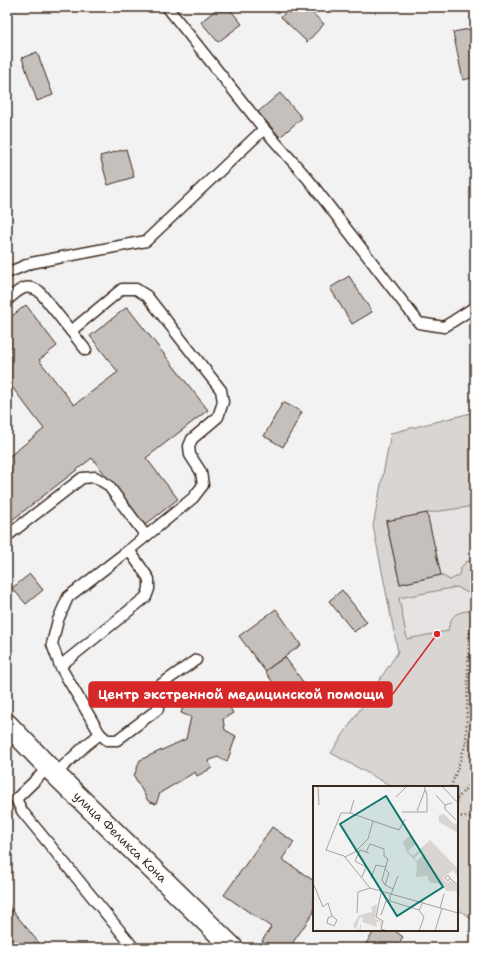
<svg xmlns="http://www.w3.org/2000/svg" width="482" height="955" font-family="'Shantell Sans',sans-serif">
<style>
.built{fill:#e6e3e2}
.green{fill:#d8d5d2;stroke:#8a8078}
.building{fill:#c6c0bd;stroke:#3b2a1e}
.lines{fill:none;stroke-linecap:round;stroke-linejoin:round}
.service-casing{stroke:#3b2a1e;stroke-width:13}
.minor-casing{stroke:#3b2a1e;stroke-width:23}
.path{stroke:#3b2a1e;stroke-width:2.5;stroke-dasharray:1 3;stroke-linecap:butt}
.service{stroke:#fff;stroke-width:10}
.minor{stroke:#fff;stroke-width:20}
.labels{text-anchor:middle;stroke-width:3.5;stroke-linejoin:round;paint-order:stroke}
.street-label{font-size:12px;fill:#3b2a1e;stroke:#fff}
.inset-road{fill:none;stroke:#a9a29d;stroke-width:1}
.view{fill:#0f766e;fill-opacity:0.15;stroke:#0f766e;stroke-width:2}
.inset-edge{fill:none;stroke:#3b2a1e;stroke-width:2}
.leader{fill:none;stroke:#d62828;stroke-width:1.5}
.callout-dot{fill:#d62828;stroke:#fff;stroke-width:1.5}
.callout{fill:#d62828;stroke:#d62828;stroke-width:1.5}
.callout-label{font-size:13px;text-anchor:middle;font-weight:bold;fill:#fff}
</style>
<rect width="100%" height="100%" fill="#f3f2f2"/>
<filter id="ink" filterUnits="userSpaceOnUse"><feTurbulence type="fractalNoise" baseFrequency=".025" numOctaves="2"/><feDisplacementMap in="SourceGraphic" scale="8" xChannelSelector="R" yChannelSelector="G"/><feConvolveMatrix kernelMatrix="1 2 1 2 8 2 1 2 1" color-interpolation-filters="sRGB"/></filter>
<g filter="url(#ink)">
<!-- built -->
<polygon class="built" points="475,413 475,921 457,787 433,787 377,525"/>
<!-- green -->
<path class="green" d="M475,412V506L427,513L386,522L400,584L441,575L450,580L458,576L462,566L467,561L475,562C475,572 479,587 468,593L457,587L399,598L407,639L448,631C451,612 458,612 475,610V932L471,918L457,909V787H393L331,753L398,652L373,526L391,433Z"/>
<!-- building -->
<g class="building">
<polygon points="219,7 228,7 242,24 218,42 201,22"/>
<polygon points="291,7 306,7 324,24 307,42 281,17"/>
<polygon points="475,28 475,77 463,80 453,32"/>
<polygon points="37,52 53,95 37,101 22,58"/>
<polygon points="280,93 302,118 280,137 258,112"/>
<polygon points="126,149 134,177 108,185 100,156"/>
<polygon points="349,276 372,312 352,324 330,288"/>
<polygon points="26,305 57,346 39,360 74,405 118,372 90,336 127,307 208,410 146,458 178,499 145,525 92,458 7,524 7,458 44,429 9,383 7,385 7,320"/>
<polygon points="283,402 302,412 283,447 264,436"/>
<polygon points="427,513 441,575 400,584 386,521"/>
<polygon points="30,574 43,590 26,604 12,588"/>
<polygon points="342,590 367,622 354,632 329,601"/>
<polygon points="276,609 301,645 265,671 239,636"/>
<polygon points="285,657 303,682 283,697 265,671"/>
<polygon points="215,682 233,713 223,719 225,730 236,736 227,762 218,757 208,761 212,768 197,776 195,772 160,793 156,804 148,801 134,776 140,760 186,739 191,717 181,713 188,691"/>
<polygon points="272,827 294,842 282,859 314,881 314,912 289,948 272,948 262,941 271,927 224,895"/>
<polygon points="8,905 43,948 7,948"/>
<polygon points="375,930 394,930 403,937 395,948 363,948"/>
</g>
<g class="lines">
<!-- service casing -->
<g class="service-casing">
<g id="service">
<polyline points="167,7 264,129"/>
<polyline points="7,273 31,263 146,241 264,129 308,179 419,323 444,327 475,307"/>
<path d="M7,300C20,290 24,283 39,291L86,350"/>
<polyline points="71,331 122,289 136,289 147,296 221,390 223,402 218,417 192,439 189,446 190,455 201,472 203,485 193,498 129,550"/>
<polyline points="7,536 82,478 95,477 108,485 146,536"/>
<polyline points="100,734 107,740 117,740 158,709 160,685 196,660"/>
<polyline points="49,767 16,799 22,811 134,948"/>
<polyline points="55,774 86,745 100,734 60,666 52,644 58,620 68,597 129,550 149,579 149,589 146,597 60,666"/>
</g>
</g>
<!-- minor casing -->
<g class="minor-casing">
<polyline id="minor" points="7,724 55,774 233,948"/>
</g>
<!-- path -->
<g class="path">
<polyline points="451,787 466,743 469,636 471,622 475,618"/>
<polyline points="457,799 475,778"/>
<polyline points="457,816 475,818"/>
</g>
<!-- service -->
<use href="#service" class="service"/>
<!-- minor -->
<use href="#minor" class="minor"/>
</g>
</g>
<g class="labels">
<!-- street labels -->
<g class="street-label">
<text transform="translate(120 837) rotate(44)" y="4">улица Феликса Кона</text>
</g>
</g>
<!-- overview -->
<g transform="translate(313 786)">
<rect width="145" height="145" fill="#f3f2f2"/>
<path d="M131,28L141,38L145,37V47L126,36V29ZM98,48L103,58L95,65L100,70L106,64L107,67L101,72L104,75L111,68L107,63L117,54L145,83V91L140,84L130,92L135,97L138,94L145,101V105H134L127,98L116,96L114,90L103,91L104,77L94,66L90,56ZM64,118L62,133L69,136L67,142V136H63L64,141L49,136L50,132L47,131L43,143L46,144L48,137V144H43L40,139L46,129L59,126L58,121Z" fill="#d8d5d2"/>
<path class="inset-road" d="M5,0L6,19M129,0L145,17M123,9L132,19M83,11L94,0M139,17L132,19V23L143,34M104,25L112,4M89,26H114V9L111,0M37,27L41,14M60,35L37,27H28L13,64L31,70L57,102L145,127M53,66L57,58L71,63V70L75,73L72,83M32,71L42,66L55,53L60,35L86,44L92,33M49,91L53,81L42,75L47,64L56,67M58,92L63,79L73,81M137,92L135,95L132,92L135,89L137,92L142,97L145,99M0,97L10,121L15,117L19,130L24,134L21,140L14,137L15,132L19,130M72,99L76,87L72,83L69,94L72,99L80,103L78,109M80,103L85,90M68,107L63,131L70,135L68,143L75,145M77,109V115L106,124L110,116M127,122L131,108M106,124L111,131L106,145M44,127L45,106L57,102M68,129L73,115L76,114M122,145L129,122"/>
<path class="view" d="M73,10L130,101L84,130L27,38Z"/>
<rect width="145" height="145" class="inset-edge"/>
</g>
<!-- callouts -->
<path class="leader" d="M437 634L392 695"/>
<circle class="callout-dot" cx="437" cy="634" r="4"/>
<rect class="callout" x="89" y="682" width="303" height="25" rx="4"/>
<g class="callout-label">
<text x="241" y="699">Центр экстренной медицинской помощи</text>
</g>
<!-- margin -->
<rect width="482" height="955" fill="none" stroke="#fff" stroke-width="24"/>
<rect x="12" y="12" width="458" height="931" fill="none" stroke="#3b2a1e" stroke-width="1.5" filter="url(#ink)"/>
</svg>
